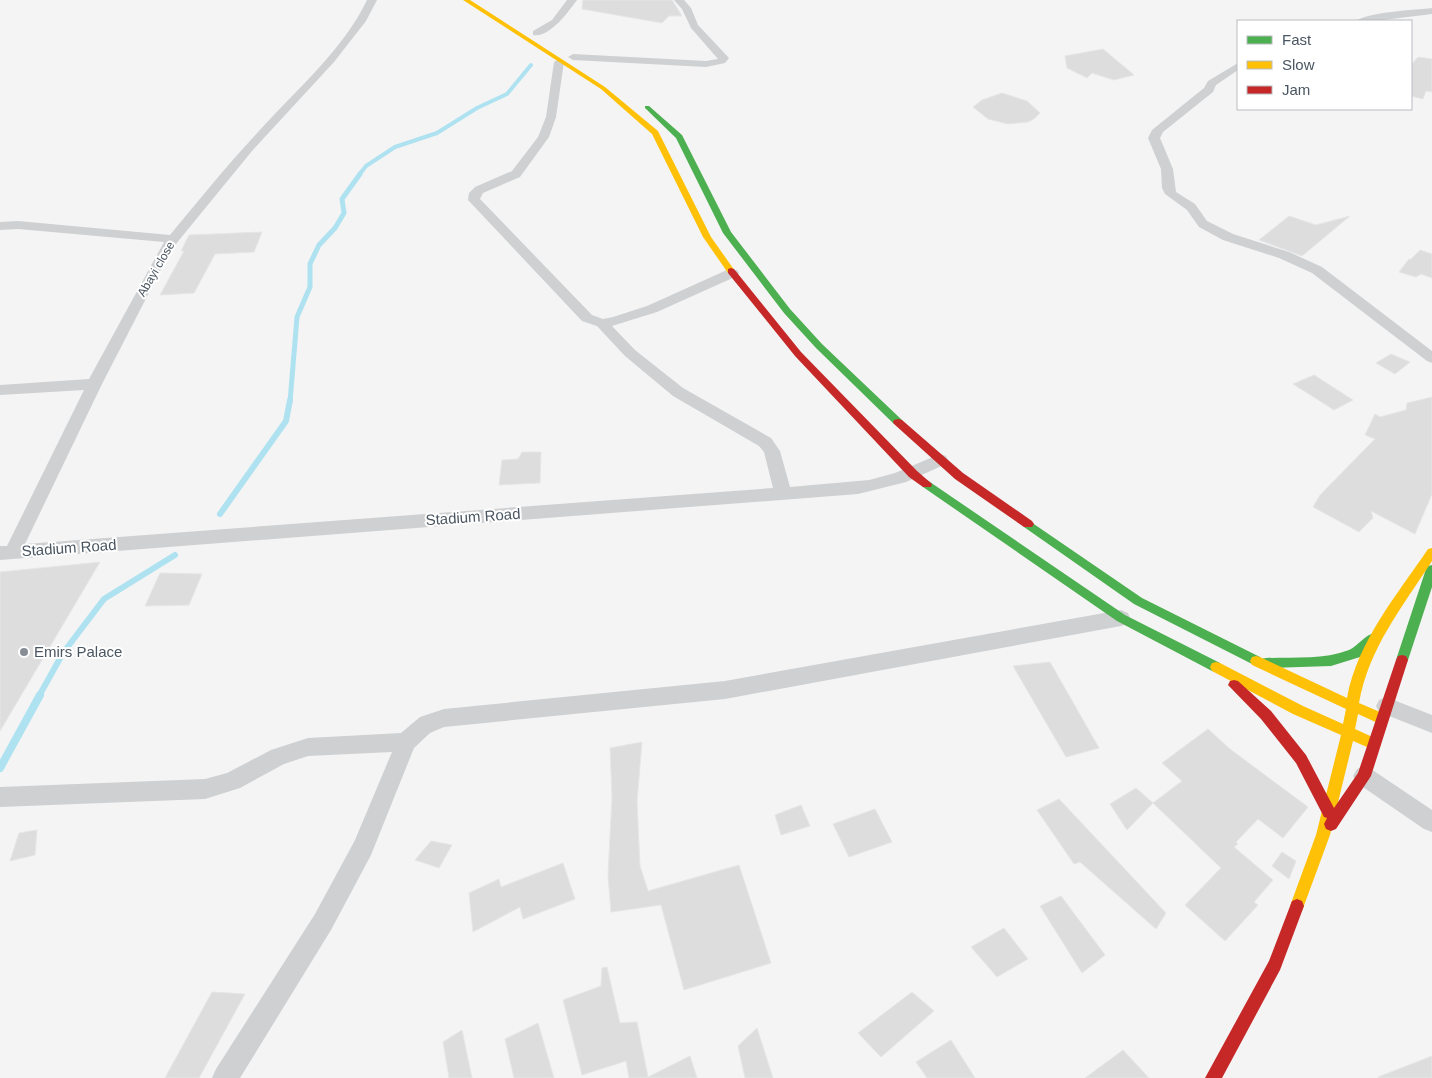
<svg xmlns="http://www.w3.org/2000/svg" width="1432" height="1078" font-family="Arial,sans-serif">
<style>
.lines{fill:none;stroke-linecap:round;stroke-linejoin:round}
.stream-far3{stroke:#aee2f0;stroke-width:4}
.stream-far2{stroke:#aee2f0;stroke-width:5}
.stream-far1{stroke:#aee2f0;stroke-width:6}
.stream{stroke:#aee2f0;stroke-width:8}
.building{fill:#ddddde;stroke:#e5e6e7}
.street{fill:#ced0d2;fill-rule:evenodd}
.fast{fill:#4caf50;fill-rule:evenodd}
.slow{fill:#ffc107;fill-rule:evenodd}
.jam{fill:#c62828;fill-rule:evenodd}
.poi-dot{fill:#868d94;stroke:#fff;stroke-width:2}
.labels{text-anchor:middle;stroke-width:4;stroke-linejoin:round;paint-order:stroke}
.far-street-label{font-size:12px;fill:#4a5661;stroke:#fff}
.street-label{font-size:15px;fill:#4a5661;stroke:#fff}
.poi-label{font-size:15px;fill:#4a5661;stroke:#fff;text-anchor:start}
</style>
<rect width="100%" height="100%" fill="#f4f4f4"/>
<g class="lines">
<!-- stream-far3 -->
<polyline class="stream-far3" points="359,175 366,166 395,147 437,133 477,108 507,94 531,65"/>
<!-- stream-far2 -->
<polyline class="stream-far2" points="290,402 297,317 310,287 310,264 319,245 335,228 344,213 342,199 360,174"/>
<!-- stream-far1 -->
<g class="stream-far1">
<polyline points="220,514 286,421 290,400"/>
<polyline points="39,696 63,653 104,599 175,555"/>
</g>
<!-- stream -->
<polyline class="stream" points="0,768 40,695"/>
</g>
<!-- building -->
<g class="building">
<polygon points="583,0 672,0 682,16 669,16 662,23 582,9"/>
<polygon points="1103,49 1134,75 1114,80 1092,73 1087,78 1067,68 1065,56"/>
<polygon points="1418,57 1432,59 1432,92 1426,91 1423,99 1411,96 1411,65"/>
<polygon points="1002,93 1027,101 1040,113 1034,119 1028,122 1008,124 988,119 973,107 982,100"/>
<polygon points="1289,216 1316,225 1350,216 1302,256 1259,240"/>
<polygon points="262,232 254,252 215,254 194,293 160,295 184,251 181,251 189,235"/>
<polygon points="1420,250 1432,254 1432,278 1421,274 1416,277 1399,272 1409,259 1411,259"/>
<polygon points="1391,354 1410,362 1395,374 1376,363"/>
<polygon points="1314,375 1353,400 1334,410 1293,384"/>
<polygon points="1432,397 1432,494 1415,534 1371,511 1373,518 1359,532 1313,507 1320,495 1375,439 1365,435 1375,414 1380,417 1406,410 1407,403"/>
<polygon points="522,452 541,452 540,483 499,485 502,460 518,459"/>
<polygon points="100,562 0,731 0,572"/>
<polygon points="160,573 202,574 189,605 145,606"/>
<polygon points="1050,662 1099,748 1066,757 1013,666"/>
<polygon points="1208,729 1230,749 1308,807 1283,838 1258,819 1236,842 1238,844 1234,847 1273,880 1254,902 1258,905 1225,941 1185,905 1221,868 1153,803 1182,781 1162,763"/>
<polygon points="642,742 637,802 640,866 648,891 739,865 771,963 684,990 661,905 611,912 608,875 612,798 610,748"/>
<polygon points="1136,788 1153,803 1127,830 1110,804"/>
<polygon points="1059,799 1166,913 1156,929 1080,862 1074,864 1037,810"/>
<polygon points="801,805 810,826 781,835 775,815"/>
<polygon points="875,809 892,842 849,857 833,824"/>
<polygon points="37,830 35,855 10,861 19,833"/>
<polygon points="431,841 452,845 439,868 415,860"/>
<polygon points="1282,852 1296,861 1289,879 1272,866"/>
<polygon points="563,863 575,899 523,919 520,907 473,932 469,893 499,879 501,887"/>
<polygon points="1061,896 1105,955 1082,973 1040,906"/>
<polygon points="1004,928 1028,959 997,977 971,947"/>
<polygon points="607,967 620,1023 637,1022 648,1077 690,1056 697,1078 629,1078 626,1061 582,1075 563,1000 601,986 602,968"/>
<polygon points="212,992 245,994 199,1078 165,1078"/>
<polygon points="912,992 934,1011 881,1057 858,1033"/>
<polygon points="538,1023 554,1078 514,1078 505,1039"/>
<polygon points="757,1028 773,1078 745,1078 738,1046"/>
<polygon points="462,1030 472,1078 449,1078 443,1042"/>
<polygon points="951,1040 975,1078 927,1078 916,1062"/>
<polygon points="1123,1050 1149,1078 1085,1078"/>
<polygon points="1432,1056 1432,1078 1379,1078 1378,1077"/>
</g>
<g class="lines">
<!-- street -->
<g class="street">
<path d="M367,0H377L366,21L334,62L252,151L171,250L102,384L25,544L773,488L764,452L759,446L673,396L625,356L597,326L582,321L468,200L469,193L475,187L512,171L538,137L546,117L554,62L559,59L564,62L556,117L549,137L520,177L483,193L480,199L592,315L603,319L613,317L647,306L727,270H737L739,273L737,276L657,312L612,326L635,350L683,388L771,438L780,451L790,487L869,480L895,473L940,454L946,456L948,460L946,464L906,482L858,494L0,560V546H7L84,390L0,395V385L89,379L164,242L18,229L0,230V222L18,221L170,235C199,200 228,164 259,131C295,91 344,49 367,0Z"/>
<path d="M567,0H577C568,12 550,38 533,35V31L552,20Z"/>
<polygon points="674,0 684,0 691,8 698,25 729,58 725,63 706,67 573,60 568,57 573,54 706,61 718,59 691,28 682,9"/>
<path d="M1432,8V14L1375,21H1356C1367,12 1416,10 1432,8Z"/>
<polygon points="1238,63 1238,70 1216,85 1213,92 1163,132 1160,138 1173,169 1176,192 1195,204 1207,221 1233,234 1289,252 1322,267 1432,351 1432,363 1427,361 1312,273 1279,258 1223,240 1199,227 1187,210 1165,194 1162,188 1161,169 1148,138 1152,130 1204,88 1208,81"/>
<polygon points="1121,610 1128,613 1130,618 1128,623 1121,626 725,699 444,727 430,733 414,748 371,855 331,930 240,1078 212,1078 216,1069 315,914 355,840 392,752 308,756 284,764 240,788 205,799 0,807 0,787 205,779 227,773 271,750 308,738 401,733 420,717 444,709 725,681"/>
<polygon points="1386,697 1432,715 1432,733 1379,712 1376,706 1379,700"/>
<polygon points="1364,766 1371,769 1432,810 1432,832 1424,829 1357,783 1353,776 1357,769"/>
</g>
<!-- fast -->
<g class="fast">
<polygon points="645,106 649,106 682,135 731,232 790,309 822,344 902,420 903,422 902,424 894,424 816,348 784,313 723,233 676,138 645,108"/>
<polygon points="927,480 1125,615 1220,663 1222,667 1220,671 1216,672 1212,671 1117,621 923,487 922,484"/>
<path d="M1028,520L1142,598L1260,657L1261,659L1266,658C1293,657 1323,660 1349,650C1359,646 1368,630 1379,634L1381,638L1379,642L1360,657L1331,666L1266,668L1260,665L1256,666L1134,604L1024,527L1022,524Z"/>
<polygon points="1432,565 1432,587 1408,660 1406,664 1402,665 1398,664 1396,660 1426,569 1428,566"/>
</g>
<!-- slow -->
<g class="slow">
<polygon points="463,0 470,0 605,87 658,131 711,237 735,271 734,273 728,273 703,237 652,134 601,89"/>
<path d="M1432,548V561C1403,606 1368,649 1359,703L1387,715L1389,719L1387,723L1382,725L1358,714L1355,729L1379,740L1381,744L1379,748L1374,750L1353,741L1330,835L1302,911L1297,913L1292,911L1290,906L1316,835L1341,735L1293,714L1212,671L1210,667L1212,663L1216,662L1220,663L1303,706L1343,724L1346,709L1252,665L1250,661L1252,657L1256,656L1260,657L1347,698C1357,642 1397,595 1428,549Z"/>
</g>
<!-- jam -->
<g class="jam">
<polygon points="731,268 734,269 801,352 917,471 932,484 931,487 923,487 909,477 795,356 728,273 728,269"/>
<polygon points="898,419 902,420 963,473 1032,521 1034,524 1032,527 1024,527 955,479 894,424 893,422 894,420"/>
<polygon points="1402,655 1406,656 1408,660 1371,776 1336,829 1331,831 1326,829 1324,824 1327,818 1324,817 1296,763 1261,719 1228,685 1230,681 1234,680 1238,681 1271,711 1306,755 1334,808 1358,773 1396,660 1398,656"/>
<polygon points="1297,899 1302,901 1304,906 1280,970 1222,1078 1205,1078 1269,961 1292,901"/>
</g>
</g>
<!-- markers -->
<circle class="poi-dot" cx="24" cy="652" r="5"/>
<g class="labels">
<!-- far-street labels -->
<g class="far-street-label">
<text transform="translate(156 269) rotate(-60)" y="4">Abayi close</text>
</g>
<!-- street labels -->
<g class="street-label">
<text transform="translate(473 517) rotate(-4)" y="5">Stadium Road</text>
<text transform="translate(69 548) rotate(-4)" y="5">Stadium Road</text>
</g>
<!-- poi labels -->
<g class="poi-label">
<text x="34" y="657">Emirs Palace</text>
</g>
</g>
<!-- legend -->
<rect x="1237" y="20" width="175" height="90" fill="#ffffff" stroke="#b7bbc0"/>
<rect x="1247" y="36" width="25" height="8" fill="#4caf50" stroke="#b7bbc0"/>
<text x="1282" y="45" font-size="15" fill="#4a5661">Fast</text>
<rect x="1247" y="61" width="25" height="8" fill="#ffc107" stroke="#b7bbc0"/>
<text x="1282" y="70" font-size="15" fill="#4a5661">Slow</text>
<rect x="1247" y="86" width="25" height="8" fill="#c62828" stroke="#b7bbc0"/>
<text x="1282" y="95" font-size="15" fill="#4a5661">Jam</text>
</svg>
